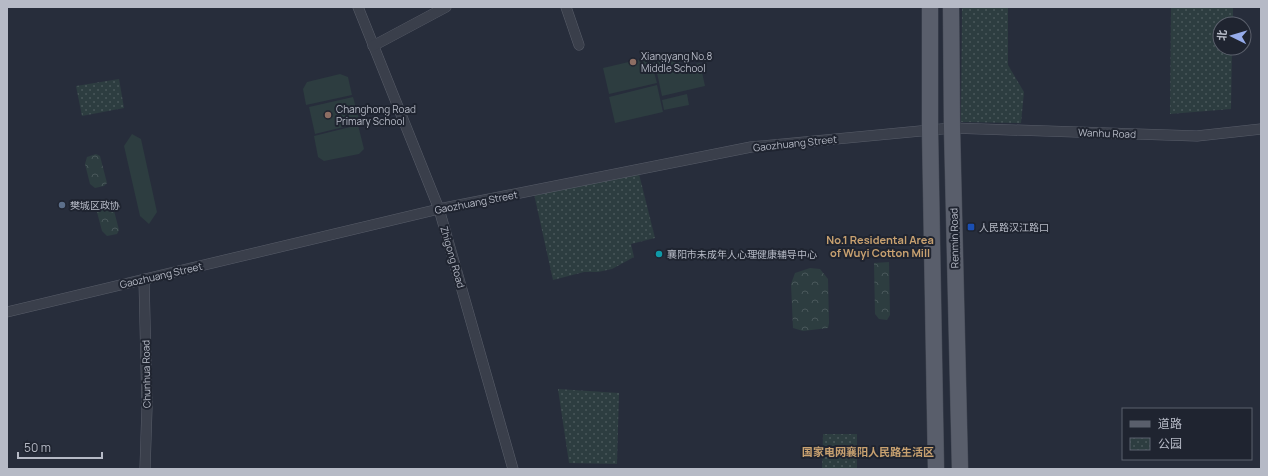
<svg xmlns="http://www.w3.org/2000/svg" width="1268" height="476" font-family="Manrope,'Noto Sans SC',sans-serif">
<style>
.green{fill:#2d3d40}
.forest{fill:url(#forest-crowns)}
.park{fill:url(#park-dots)}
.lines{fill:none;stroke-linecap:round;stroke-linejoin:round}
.minor-casing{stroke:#585d69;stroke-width:11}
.primary-casing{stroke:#434854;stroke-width:17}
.minor{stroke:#3a3f4b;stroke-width:10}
.primary{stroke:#595e6b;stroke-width:16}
.education-dot{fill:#8d6e63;stroke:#1f2430;stroke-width:1.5}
.service-dot{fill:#5c6f8a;stroke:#1f2430;stroke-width:1.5}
.transit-dot{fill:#1a4fb4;stroke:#1f2430;stroke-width:1.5}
.culture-dot{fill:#0f9aa8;stroke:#1f2430;stroke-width:1.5}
.labels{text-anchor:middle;stroke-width:4;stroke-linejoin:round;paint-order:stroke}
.poi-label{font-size:10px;fill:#b6bac6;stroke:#1f2430;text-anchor:start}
.street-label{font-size:10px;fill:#b6bac6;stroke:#1f2430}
.neighbourhood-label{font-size:11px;font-weight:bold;fill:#c8a170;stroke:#1f2430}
</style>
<defs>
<pattern id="forest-crowns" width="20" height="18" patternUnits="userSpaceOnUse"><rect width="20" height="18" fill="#2d3d40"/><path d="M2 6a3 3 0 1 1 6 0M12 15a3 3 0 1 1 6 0" fill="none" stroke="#49575a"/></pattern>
<pattern id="park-dots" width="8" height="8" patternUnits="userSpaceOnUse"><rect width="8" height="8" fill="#2d3d40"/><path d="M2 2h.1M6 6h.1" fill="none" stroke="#49575a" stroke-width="1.8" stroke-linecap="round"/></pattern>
</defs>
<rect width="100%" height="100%" fill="#272d3b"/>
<!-- green -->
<g class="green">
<polygon points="678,53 680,63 655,68 653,58"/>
<polygon points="650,57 657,83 609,94 603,68"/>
<polygon points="700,63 705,86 662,96 657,73"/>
<polygon points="340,74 348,77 352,95 306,105 303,89 307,82"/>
<polygon points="657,85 663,112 615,123 609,97"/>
<polygon points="687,94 689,105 664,110 662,100"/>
<polygon points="353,97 360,123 315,134 309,107"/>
<polygon points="358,125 364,149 359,154 324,161 318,157 314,136"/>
<polygon points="132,134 141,139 157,212 149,224 140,216 124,146"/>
</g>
<!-- forest -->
<g class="forest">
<polygon points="96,154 100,156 107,183 104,186 95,188 90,184 85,164 87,157"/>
<polygon points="108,201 112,203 119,230 117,234 107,236 102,231 97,212 99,204"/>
<polygon points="889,262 890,315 887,320 879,319 875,314 874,263"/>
<polygon points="810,268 820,269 828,279 829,323 828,328 803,331 793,328 791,284 795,273"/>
</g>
<!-- park -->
<g class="park">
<polygon points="962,7 1008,7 1008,65 1024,92 1021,123 961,122"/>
<polygon points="1171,7 1233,7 1233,24 1220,24 1220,48 1232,48 1231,109 1170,114"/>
<polygon points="119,79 124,108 82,116 76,86"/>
<polygon points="639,174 655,238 631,244 634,257 612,269 598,272 584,272 553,280 534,194"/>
<polygon points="558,389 619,393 617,464 569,463"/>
<polygon points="823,434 857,434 857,469 822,469"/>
</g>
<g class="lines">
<!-- minor casing -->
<g class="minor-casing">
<g id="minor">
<polyline points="358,7 439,209 513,469"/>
<polyline points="566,7 579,45"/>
<polyline points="373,46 446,7"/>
<polyline points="144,279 147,407 145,469"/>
<polyline points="7,312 439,209 751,147 952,128 1197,136 1261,129"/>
</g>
</g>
<!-- primary casing -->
<g class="primary-casing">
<g id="primary">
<polyline points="930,7 930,130 936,469"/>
<polyline points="951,7 952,128 960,469"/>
</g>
</g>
<!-- minor -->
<use href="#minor" class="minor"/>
<!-- primary -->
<use href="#primary" class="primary"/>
</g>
<!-- markers -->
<g class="education-dot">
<circle cx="633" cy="62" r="4"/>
<circle cx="328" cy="115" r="4"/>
</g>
<circle class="service-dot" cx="62" cy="205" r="4"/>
<rect class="transit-dot" x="967" y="223" width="8" height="8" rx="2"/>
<circle class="culture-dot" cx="659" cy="254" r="4"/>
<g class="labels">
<!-- poi labels -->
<g class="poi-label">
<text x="641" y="60">Xiangyang No.8<tspan x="641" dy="12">Middle School</tspan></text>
<text x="336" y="113">Changhong Road<tspan x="336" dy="12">Primary School</tspan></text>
<text x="70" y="209">樊城区政协</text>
<text x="979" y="231">人民路汉江路口</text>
<text x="667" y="258">襄阳市未成年人心理健康辅导中心</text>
</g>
<!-- street labels -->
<g class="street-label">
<text transform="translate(1107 133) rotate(2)" y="4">Wanhu Road</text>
<text transform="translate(795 143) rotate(-6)" y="4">Gaozhuang Street</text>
<text transform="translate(476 202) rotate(-11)" y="4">Gaozhuang Street</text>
<text transform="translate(954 238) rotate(-91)" y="4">Renmin Road</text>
<text transform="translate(453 257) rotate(74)" y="4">Zhigong Road</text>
<text transform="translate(161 275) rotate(-13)" y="4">Gaozhuang Street</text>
<text transform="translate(146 374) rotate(-91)" y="4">Chunhua Road</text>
</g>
<!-- neighbourhood labels -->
<g class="neighbourhood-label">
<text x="880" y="244">No.1 Residental Area<tspan x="880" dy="13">of Wuyi Cotton Mill</tspan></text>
<text x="868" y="456">国家电网襄阳人民路生活区</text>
</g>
</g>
<!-- border -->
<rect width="1268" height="476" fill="none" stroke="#b6bac6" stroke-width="16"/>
<!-- legend -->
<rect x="1122" y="408" width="130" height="52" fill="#1f2430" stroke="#5b606c"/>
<rect x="1130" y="421" width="20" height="6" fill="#595e6b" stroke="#5b606c"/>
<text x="1158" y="428" font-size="12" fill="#b6bac6">道路</text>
<rect x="1130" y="438" width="20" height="12" fill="url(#park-dots)" stroke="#5b606c"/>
<text x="1158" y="448" font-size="12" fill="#b6bac6">公园</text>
<!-- north arrow -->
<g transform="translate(1232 36) rotate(275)"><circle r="19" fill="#1f2430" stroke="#5b606c"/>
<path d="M0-3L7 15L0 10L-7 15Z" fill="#96aceb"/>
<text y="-6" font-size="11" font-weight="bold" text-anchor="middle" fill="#b6bac6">北</text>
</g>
<!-- scale -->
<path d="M18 452v6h84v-6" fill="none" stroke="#b6bac6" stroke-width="2"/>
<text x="24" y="452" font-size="12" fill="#b6bac6" stroke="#1f2430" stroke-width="3" paint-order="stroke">50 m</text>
</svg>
